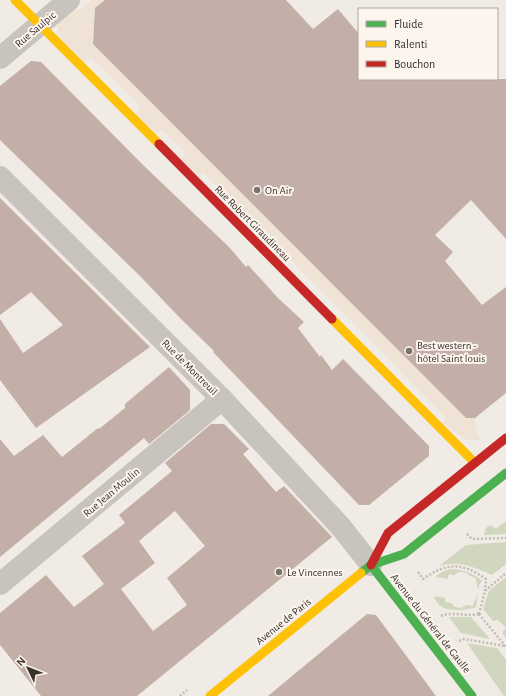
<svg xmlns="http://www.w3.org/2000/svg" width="506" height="696" font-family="'Alegreya Sans',sans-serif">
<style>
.green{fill:#d1d6bf}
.plaza{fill:#eee3d5}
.building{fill:#c3afa7;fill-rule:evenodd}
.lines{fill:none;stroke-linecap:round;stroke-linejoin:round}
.path{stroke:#c2bbb6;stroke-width:2.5;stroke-dasharray:2 2;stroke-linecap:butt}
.street{stroke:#c9c3be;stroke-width:22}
.fast{stroke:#4caf50;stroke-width:9}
.slow{stroke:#ffc107;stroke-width:9}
.jam{stroke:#c62828;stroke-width:9}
.poi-dot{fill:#7a716c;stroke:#fbf5ee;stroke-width:1.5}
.labels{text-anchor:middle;stroke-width:4;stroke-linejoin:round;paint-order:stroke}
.street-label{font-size:11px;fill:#3b302b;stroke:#fbf5ee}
.poi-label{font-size:11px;fill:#3b302b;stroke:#fbf5ee;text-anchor:start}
</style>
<rect width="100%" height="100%" fill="#f0ebe5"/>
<!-- green -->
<g class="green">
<polygon points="506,521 506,534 484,535 486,528 490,525 496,529"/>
<path d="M506,542V564L492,575C473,567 460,560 439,566L466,545Z"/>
<path d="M452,569C465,570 473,573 482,581L479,585L476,607C464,611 438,614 434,596L445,598V602L451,603C455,609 461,609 467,605L473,606C474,601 476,600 477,596C480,590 476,584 476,578C466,576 465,567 454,575L449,574L448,579L436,577L437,575L446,570Z"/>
<polygon points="506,577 506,638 502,633 506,628 498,620 493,621 483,609 489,591"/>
<polygon points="449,617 471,617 490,639 461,633"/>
<polygon points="467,643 497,648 506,660 506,696 504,696"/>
</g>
<!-- plaza -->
<polygon class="plaza" points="91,0 105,0 95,8 93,44 466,418 475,418 476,433 481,439 478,440 467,440 443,423 446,418 382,351 203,172 199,176 181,159 186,153 162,130 157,134 136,114 140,105 91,58 85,63 57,34 59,18 73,7 77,11"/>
<!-- building -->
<g class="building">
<polygon points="105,0 286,0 313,29 338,9 359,34 359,79 506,79 506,239 471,200 435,235 453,252 445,261 482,305 506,287 506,393 475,418 466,418 93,44 95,8"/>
<polygon points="31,61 41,62 144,166 229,247 246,267 248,265 278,298 304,322 298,328 320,357 321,355 332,370 343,359 429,446 429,456 369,505 359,505 213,352 214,351 180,318 140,276 0,140 0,86"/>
<polygon points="0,198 150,347 36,428 0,380 0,319 23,353 63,325 31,292 0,315"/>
<polygon points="169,367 190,390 190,410 149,444 144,438 0,557 0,439 14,456 43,435 62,457 98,428 99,429 125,408 125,404"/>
<path d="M211,424H224L249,449L243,454L276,492L284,486L332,537L137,696H41L0,645V613L46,575L74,607L104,584L82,556L125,523L119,515L172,471L165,463ZM175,511L205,546L167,578L187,605L153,631L121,589L155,563L139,541Z"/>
<polygon points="367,614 376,615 436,696 268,696"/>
</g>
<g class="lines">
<!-- path -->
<g class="path">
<polyline points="467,534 472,539 506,538"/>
<path d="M418,572L423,579C448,562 461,562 486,579L485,591"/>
<polyline points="479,614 485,591 506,573"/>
<polyline points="479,614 506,647"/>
<path d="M441,616C452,611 466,617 479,614"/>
<polyline points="459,641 464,639 505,646"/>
<polyline points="180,696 187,690"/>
</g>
<!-- street -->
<g class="street">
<polyline points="0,58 69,0"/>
<polyline points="0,177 222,399 341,527 371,565"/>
<polyline points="0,584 222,399"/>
</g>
<!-- fast -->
<g class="fast">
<polyline points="371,565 472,696"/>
<polyline points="361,573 371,565 404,554 506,473"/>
</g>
<!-- slow -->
<g class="slow">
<polyline points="15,0 159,144"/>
<polyline points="332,319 475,463"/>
<polyline points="210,696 361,573"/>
</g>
<!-- jam -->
<g class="jam">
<polyline points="159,144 332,319"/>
<polyline points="371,565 388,533 506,438"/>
</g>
</g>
<!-- markers -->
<g class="poi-dot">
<circle cx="257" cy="190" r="4"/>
<circle cx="409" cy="351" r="4"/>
<circle cx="279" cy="572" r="4"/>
</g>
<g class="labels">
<!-- street labels -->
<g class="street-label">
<text transform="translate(35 29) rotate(-40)" y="4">Rue Saulpic</text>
<text transform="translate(253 223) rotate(45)" y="4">Rue Robert Giraudineau</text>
<text transform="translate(190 367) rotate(45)" y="4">Rue de Montreuil</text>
<text transform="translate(111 492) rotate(-40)" y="4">Rue Jean Moulin</text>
<text transform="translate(283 621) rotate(-39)" y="4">Avenue de Paris</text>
<text transform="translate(431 623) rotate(52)" y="4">Avenue du Général de Gaulle</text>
</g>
<!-- poi labels -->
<g class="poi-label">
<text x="265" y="194">On Air</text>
<text x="417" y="349">Best western -<tspan x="417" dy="13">hôtel Saint louis</tspan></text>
<text x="287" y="576">Le Vincennes</text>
</g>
</g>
<!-- legend -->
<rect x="358" y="8" width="140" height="72" fill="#fbf5ee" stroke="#aea6a0"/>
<rect x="366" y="21" width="20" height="6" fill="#4caf50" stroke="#aea6a0"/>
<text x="394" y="28" font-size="12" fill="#3b302b">Fluide</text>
<rect x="366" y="41" width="20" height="6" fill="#ffc107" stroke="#aea6a0"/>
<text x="394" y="48" font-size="12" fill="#3b302b">Ralenti</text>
<rect x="366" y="61" width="20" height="6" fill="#c62828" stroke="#aea6a0"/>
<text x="394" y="68" font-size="12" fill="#3b302b">Bouchon</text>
<!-- north arrow -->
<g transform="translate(28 668) rotate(313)" stroke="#fbf5ee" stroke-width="3" paint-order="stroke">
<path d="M0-3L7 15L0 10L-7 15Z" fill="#3b302b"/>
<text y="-6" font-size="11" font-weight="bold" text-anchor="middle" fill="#3b302b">N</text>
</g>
</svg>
